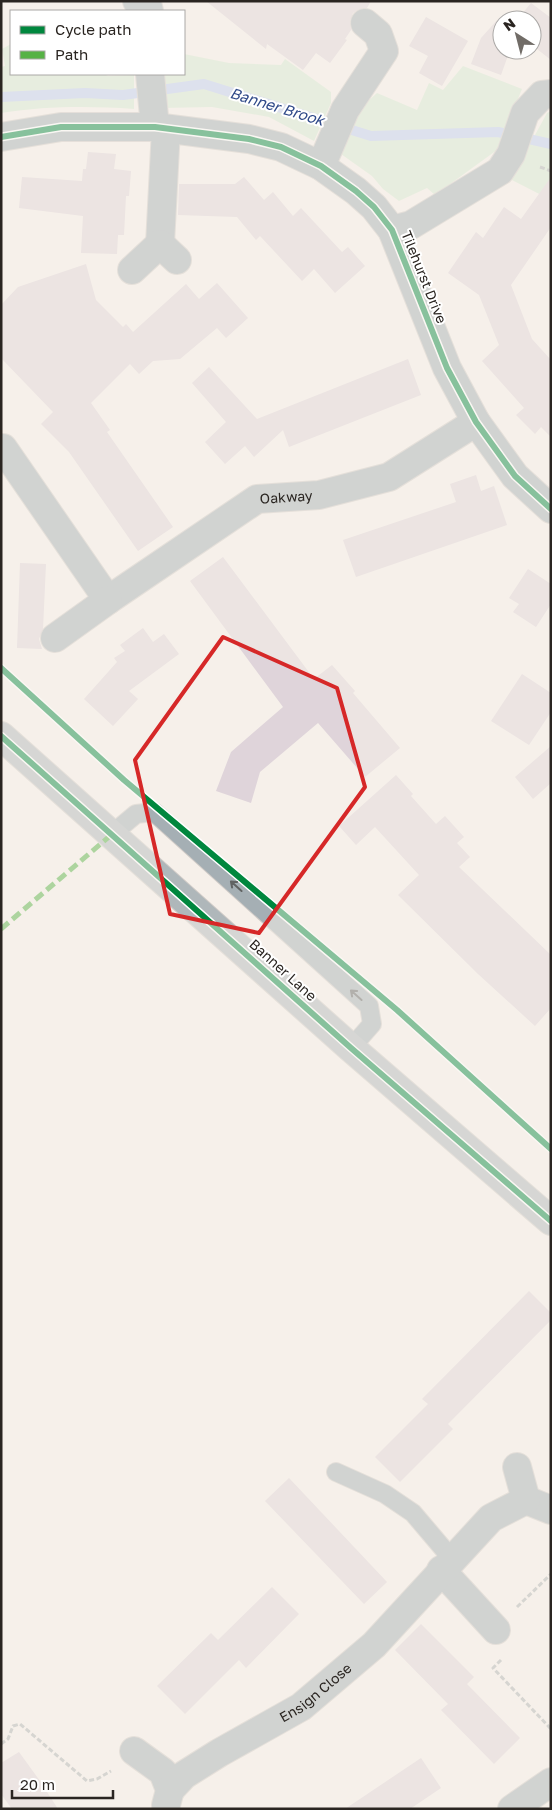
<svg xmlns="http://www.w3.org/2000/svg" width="552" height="1810" font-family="'Golos Text',sans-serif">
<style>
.green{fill:#d6e9d3}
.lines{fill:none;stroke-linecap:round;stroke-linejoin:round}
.stream{stroke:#bfcef1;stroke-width:10}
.building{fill:#dfd4da}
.lane-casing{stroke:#d0cbc7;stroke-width:20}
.street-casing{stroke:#d0cbc7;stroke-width:30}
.secondary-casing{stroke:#d0cbc7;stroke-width:30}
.path{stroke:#afb3b4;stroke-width:3;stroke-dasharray:5 2.5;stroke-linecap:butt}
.lane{stroke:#a5afb4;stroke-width:18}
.street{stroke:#a5afb4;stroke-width:28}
.secondary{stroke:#afb7ba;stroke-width:28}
.quiet{stroke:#56b245;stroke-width:5;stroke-dasharray:10 5;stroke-linecap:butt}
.cycleway-casing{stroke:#fff;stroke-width:9}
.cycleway{stroke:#00873e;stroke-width:6}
.oneway{stroke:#616363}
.marked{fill:none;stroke:#d62828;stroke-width:4;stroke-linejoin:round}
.labels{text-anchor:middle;stroke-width:4;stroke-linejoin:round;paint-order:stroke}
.street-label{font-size:14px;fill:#2a2521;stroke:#fff}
.water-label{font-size:15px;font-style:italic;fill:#304a89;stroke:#fff}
</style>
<rect width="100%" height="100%" fill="#f6f0ea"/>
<!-- green -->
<g class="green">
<path d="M11,44V74H104L108,76L134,75V109C88,106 47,106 1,113V67L5,66L2,49Z"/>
<polygon points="184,54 229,63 281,65 285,59 331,92 331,103 314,141 269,117 212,107 163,108 161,74 184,74"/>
<polygon points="463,66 522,89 497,150 435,195 427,188 399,201 383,189 372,176 341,154 356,112 377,93 417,110 429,83 443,90"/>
<polygon points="551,111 551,200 504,176 529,146 547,113"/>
</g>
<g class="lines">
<!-- stream -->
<polyline class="stream" points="1,97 85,93 123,95 204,84 371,136 498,132 551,144"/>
</g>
<!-- building -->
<g class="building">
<polygon points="206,1 371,1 367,8 359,9 353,13 350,21 351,30 345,39 347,40 330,63 316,53 303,70 267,44 266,49"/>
<polygon points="531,3 551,18 551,60 532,45 532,20 517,20"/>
<polygon points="426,17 468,41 442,86 419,73 428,56 409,46"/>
<polygon points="499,18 502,21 502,50 510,50 501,75 471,64 481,38"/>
<polygon points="88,152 116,154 114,169 131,171 129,196 126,196 124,235 118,235 117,254 81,253 83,216 19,208 22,177 82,181 83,169 86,169"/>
<polygon points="244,177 264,200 273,192 293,216 301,208 342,252 348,247 365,266 335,293 314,269 302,281 260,236 256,240 237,217 178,215 179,184 235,184"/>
<polygon points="551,177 551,227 511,285 532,339 551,360 551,437 541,427 535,434 516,415 524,408 482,361 499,345 479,295 448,273 476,232 483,238 504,207 521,219"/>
<polygon points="86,264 96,300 123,327 126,324 133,332 186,284 199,299 217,283 248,318 226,338 217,328 180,359 153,361 139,374 130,364 91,403 110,430 107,432 173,527 138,551 69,452 41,424 53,412 1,358 1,305 18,287"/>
<polygon points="408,359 421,395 393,406 289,447 283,430 254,457 245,446 225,464 205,442 226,422 192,383 209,367 257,419"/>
<polygon points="476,475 481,491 494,486 507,525 356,577 343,540 456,502 450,484"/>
<polygon points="223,557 314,679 332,665 355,691 353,693 400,748 365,777 318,723 260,772 251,803 216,791 231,752 283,707 190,581"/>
<polygon points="20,563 46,564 43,629 39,639 42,649 17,648"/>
<polygon points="528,569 551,584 551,604 536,627 513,612 519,604 509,598"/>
<polygon points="143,628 153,642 164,634 179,654 129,691 138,699 113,726 84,699 117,662 114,658 125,651 120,645"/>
<polygon points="522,674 551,693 551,712 529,745 491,721"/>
<polygon points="551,746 551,783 533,799 515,777"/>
<polygon points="396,775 413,794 411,796 436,824 445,816 464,837 457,843 470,857 459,867 551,955 551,1008 535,1026 478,974 398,895 419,875 375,827 356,845 339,826"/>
<polygon points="529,1291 551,1313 551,1320 448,1424 453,1429 400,1482 375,1457 428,1404 422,1399"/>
<polygon points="289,1478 387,1582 364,1604 265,1501"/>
<polygon points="272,1587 299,1614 246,1668 239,1660 185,1714 157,1686 211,1633 218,1640"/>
<polygon points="421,1624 474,1677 467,1684 520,1738 494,1764 441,1710 448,1704 395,1650"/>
<polygon points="19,1752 40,1781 58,1809 12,1809 1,1794 1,1763"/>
<polygon points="421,1758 441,1788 410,1809 345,1809"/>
</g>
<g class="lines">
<!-- lane casing -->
<g class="lane-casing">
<g id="lane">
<polyline points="111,835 136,814 154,812 369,1006 372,1024 351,1048"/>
<polyline points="336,1472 385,1494 413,1513 452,1559"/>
</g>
</g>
<!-- street casing -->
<g class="street-casing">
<g id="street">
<polyline points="137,1 148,7 149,11"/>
<polyline points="150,74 155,127"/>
<polyline points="1,137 61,127 155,127 249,139 281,147 321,166 356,191 374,207 392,230 447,368 476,422 515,476 551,509"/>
<polyline points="321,166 345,110 384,51 378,34 365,23"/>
<polyline points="392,230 411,225 500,171 511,154 525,113 542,95 551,94"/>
<polyline points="160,244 166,129"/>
<polyline points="132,270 160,244 177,260"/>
<path id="s1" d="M3,448L108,600L257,499L319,495L389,477L476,422"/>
<polyline points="55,638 108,600"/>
<polyline points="526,1500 551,1510"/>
<polyline points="441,1570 496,1630"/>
<polyline points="134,1751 163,1772 170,1790 166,1805"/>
<path id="s2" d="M170,1790L184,1775L219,1753L301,1707L374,1645L491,1518L526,1500L517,1467"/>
<polyline points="512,1809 551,1782"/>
</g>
</g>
<!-- secondary casing -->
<g class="secondary-casing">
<polyline id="secondary" points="1,736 351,1048 551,1221"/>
</g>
<!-- path -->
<g class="path">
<polyline points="540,167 551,171"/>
<polyline points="517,1607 551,1574"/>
<polyline points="501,1660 493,1668 551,1729"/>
<polyline points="1,1744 8,1739 13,1726 20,1724 87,1781 97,1779 111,1771"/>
</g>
<!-- lane -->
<use href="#lane" class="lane"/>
<!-- street -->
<use href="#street" class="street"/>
<!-- secondary -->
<use href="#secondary" class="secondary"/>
<!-- quiet -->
<polyline class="quiet" points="1,929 111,835"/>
<!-- cycleway casing -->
<g class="cycleway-casing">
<g id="cycleway">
<polyline points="1,137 61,127 155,127 249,139 281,147 321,166 356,191 374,207 392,230 447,368 476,422 515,476 551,509"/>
<polyline points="1,668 124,780 397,1010 551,1149"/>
<polyline points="1,736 351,1048 551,1221"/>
</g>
</g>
<!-- cycleway -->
<use href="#cycleway" class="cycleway"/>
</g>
<!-- one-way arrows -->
<defs><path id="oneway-shaft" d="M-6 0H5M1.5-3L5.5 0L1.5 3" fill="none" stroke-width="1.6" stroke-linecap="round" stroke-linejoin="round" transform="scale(1.25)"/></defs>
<g class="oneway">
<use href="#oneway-shaft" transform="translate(236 886) rotate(-138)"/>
<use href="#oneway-shaft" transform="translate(356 995) rotate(-138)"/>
</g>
<!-- marked area -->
<path d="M0 0H552V1810H0ZM223,637L337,688L365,787L259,933L170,914L135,760Z" fill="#f6f0ea" fill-opacity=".55" fill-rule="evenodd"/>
<path class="marked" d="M223,637L337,688L365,787L259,933L170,914L135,760Z"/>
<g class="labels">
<!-- street labels -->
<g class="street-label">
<text transform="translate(424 277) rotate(68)" y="5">Tilehurst Drive</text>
<text dy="5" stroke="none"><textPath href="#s1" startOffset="394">Oakway</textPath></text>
<text transform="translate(283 970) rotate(42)" y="5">Banner Lane</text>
<text dy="5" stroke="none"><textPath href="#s2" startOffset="176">Ensign Close</textPath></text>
</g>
<!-- water labels -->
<g class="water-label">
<text transform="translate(277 107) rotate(17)" y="5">Banner Brook</text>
</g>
</g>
<!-- border -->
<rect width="552" height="1810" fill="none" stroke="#2a2521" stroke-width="5"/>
<!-- legend -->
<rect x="10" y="10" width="175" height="65" fill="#ffffff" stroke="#aaa8a6"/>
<rect x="20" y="26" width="25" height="8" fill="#00873e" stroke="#aaa8a6"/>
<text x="55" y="35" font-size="15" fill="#2a2521">Cycle path</text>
<rect x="20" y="51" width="25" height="8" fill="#56b245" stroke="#aaa8a6"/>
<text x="55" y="60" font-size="15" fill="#2a2521">Path</text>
<!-- north arrow -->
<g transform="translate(517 35) rotate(324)"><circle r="24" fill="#ffffff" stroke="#aaa8a6"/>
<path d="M0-4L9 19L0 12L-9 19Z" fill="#716c67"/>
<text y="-8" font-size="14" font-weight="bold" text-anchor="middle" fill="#2a2521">N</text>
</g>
<!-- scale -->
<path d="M12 1790v8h101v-8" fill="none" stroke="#2a2521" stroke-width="2.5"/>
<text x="20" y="1790" font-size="15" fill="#2a2521" stroke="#ffffff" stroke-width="4" paint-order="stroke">20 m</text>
</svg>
